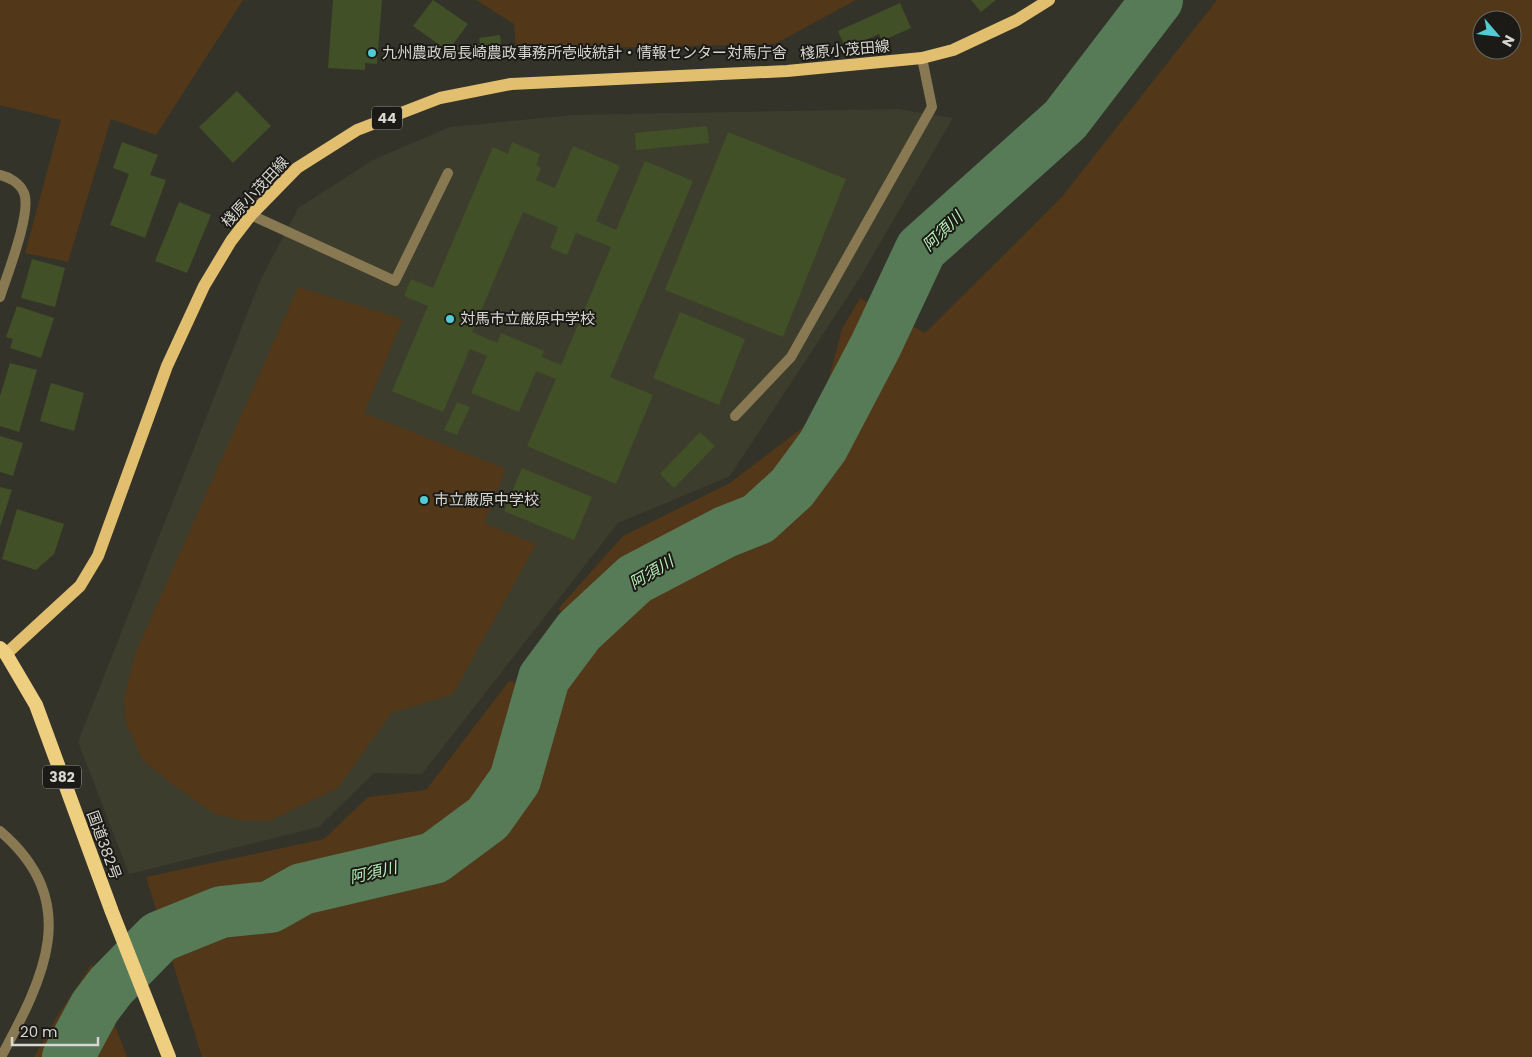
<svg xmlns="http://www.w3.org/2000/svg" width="1532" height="1057" font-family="Poppins,'Noto Sans JP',sans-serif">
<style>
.built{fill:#3d3d2d}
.green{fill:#523718;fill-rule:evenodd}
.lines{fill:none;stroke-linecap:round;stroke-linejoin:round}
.river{stroke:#577a57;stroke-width:52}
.building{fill:#415026;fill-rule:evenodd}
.service{stroke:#897953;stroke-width:10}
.tertiary{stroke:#897953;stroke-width:10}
.primary{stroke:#e1bf6e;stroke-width:12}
.trunk{stroke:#eece7f;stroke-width:14}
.poi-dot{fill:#51ccd4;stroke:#1b1a16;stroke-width:2}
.labels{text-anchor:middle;stroke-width:4;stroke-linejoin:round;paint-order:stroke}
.shield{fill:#1b1a16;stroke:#9f9e99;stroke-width:1}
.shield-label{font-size:14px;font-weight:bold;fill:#d7d7d1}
.street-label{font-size:15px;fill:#d7d7d1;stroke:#1b1a16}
.poi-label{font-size:15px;fill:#d7d7d1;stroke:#1b1a16;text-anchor:start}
.water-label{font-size:16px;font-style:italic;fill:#b7efb6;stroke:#1b1a16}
</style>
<rect width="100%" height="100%" fill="#33332a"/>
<!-- built -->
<polygon class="built" points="898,109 953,118 859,279 730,476 618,523 422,774 374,773 319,827 129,874 78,742 260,281 298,208 373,160 450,127 573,115"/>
<!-- green -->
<g class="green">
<polygon points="0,0 243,0 156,135 111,119 68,262 25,253 61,120 0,105"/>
<polygon points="476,0 856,0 775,44 516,50 514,24"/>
<path d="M1217,0H1532V1057H202L146,877L324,839L368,797L426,790L509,681L557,696L591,632L558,609L623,536L730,483L819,415L842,329L860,298L925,333L1061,198ZM1482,20H1512V50H1482Z"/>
<polygon points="298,287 403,319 364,413 506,469 484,523 536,544 453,694 391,713 338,788 269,821 242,820 215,814 172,784 142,759 126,723 124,698 136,652"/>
<polygon points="92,964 127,1057 34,1057 58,1015"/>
</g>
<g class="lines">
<!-- river -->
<polyline class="river" points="68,1057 95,1007 111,986 159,937 221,912 270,907 302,889 434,858 488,818 515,780 544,678 579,631 635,579 725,532 758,519 792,488 823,446 876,345 921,249 1065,120 1157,0"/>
</g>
<!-- building -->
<g class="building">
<polygon points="333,0 382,0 377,64 365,63 365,70 328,68"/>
<polygon points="433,0 468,24 448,51 413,26"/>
<polygon points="971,0 996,0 981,12"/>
<polygon points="900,3 911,28 882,41 879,34 846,49 838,31"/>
<polygon points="500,35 502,54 458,60 457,47 480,44 479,38"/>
<polygon points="237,91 271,126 233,163 199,127"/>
<polygon points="707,126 709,143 636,150 635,133"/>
<polygon points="728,132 846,179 783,337 665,290"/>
<polygon points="122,142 158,155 150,175 166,180 145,238 110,225 129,174 113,168"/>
<path d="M512,142L540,154L536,165L541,168L536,180L555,188L573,146L620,166L596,221L616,230L645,161L693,181L610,377L653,395L616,484L527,446L556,379L536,371L519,412L471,393L487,356L470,349L443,412L392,391L428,306L404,296L411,279L433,288L493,147L508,154ZM523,212L558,227L550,248L567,255L576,233L611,247L561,365L542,357L544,351L501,333L497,343L472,332Z"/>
<polygon points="179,202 211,215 187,273 155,261"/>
<polygon points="32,259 65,268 55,307 21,298"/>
<polygon points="17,306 54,318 41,358 10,348 13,339 6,337"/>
<polygon points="680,312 745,339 719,405 653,378"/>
<polygon points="10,363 37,370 19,432 0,426 0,396"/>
<polygon points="51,383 84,393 74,431 40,421"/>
<polygon points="457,402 470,407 457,435 444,430"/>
<polygon points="700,432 715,446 674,488 660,474"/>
<polygon points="0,436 23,443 13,476 0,472"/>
<polygon points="522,468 592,497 574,540 504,511"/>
<polygon points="0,487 12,490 0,527"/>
<polygon points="17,509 64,524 54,554 36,570 2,559"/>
</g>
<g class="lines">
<!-- service -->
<g class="service">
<path d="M0,175C9,177 20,183 24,193C32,212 7,275 0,297"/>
<polyline points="251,215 395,281 448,173"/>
<polyline points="735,416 791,357 932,107 922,58"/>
</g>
<!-- tertiary -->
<path class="tertiary" d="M0,831C83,902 44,977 1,1057"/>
<!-- primary -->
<polyline class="primary" points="6,654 80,586 98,556 167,366 204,286 231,241 251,215 297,168 357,130 440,98 511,84 787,71 922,58 953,50 1017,20 1049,0"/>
<!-- trunk -->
<polyline class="trunk" points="0,648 6,654 36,705 112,912 169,1057"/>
</g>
<!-- markers -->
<g class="poi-dot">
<circle cx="372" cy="53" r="5"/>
<circle cx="450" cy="319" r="5"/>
<circle cx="424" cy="500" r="5"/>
</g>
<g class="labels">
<!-- shield labels -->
<g class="shield">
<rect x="372" y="106.5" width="30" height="23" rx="4"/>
<rect x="43" y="765.5" width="38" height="23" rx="4"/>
</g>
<g class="shield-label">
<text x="387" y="123">44</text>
<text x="62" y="782">382</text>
</g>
<!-- street labels -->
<g class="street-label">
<text transform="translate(845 50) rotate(-5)" y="5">棧原小茂田線</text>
<text transform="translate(255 192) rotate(-47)" y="5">棧原小茂田線</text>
<text transform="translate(104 845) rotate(70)" y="5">国道382号</text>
</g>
<!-- poi labels -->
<g class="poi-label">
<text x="382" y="58">九州農政局長崎農政事務所壱岐統計・情報センター対馬庁舎</text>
<text x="460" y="324">対馬市立厳原中学校</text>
<text x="434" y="505">市立厳原中学校</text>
</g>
<!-- water labels -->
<g class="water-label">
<text transform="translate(942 231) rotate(-44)" y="6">阿須川</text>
<text transform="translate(651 572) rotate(-31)" y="6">阿須川</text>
<text transform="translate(373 872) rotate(-13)" y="6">阿須川</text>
</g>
</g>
<!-- north arrow -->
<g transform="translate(1497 35) rotate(118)"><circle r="24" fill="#1b1a16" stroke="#666661"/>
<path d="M0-4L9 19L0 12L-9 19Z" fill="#51ccd4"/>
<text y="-8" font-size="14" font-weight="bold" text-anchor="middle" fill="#d7d7d1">N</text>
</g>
<!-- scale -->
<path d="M12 1037v8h86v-8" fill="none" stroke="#d7d7d1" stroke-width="2.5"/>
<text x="20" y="1037" font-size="15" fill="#d7d7d1" stroke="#1b1a16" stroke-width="4" paint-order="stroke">20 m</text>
</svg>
